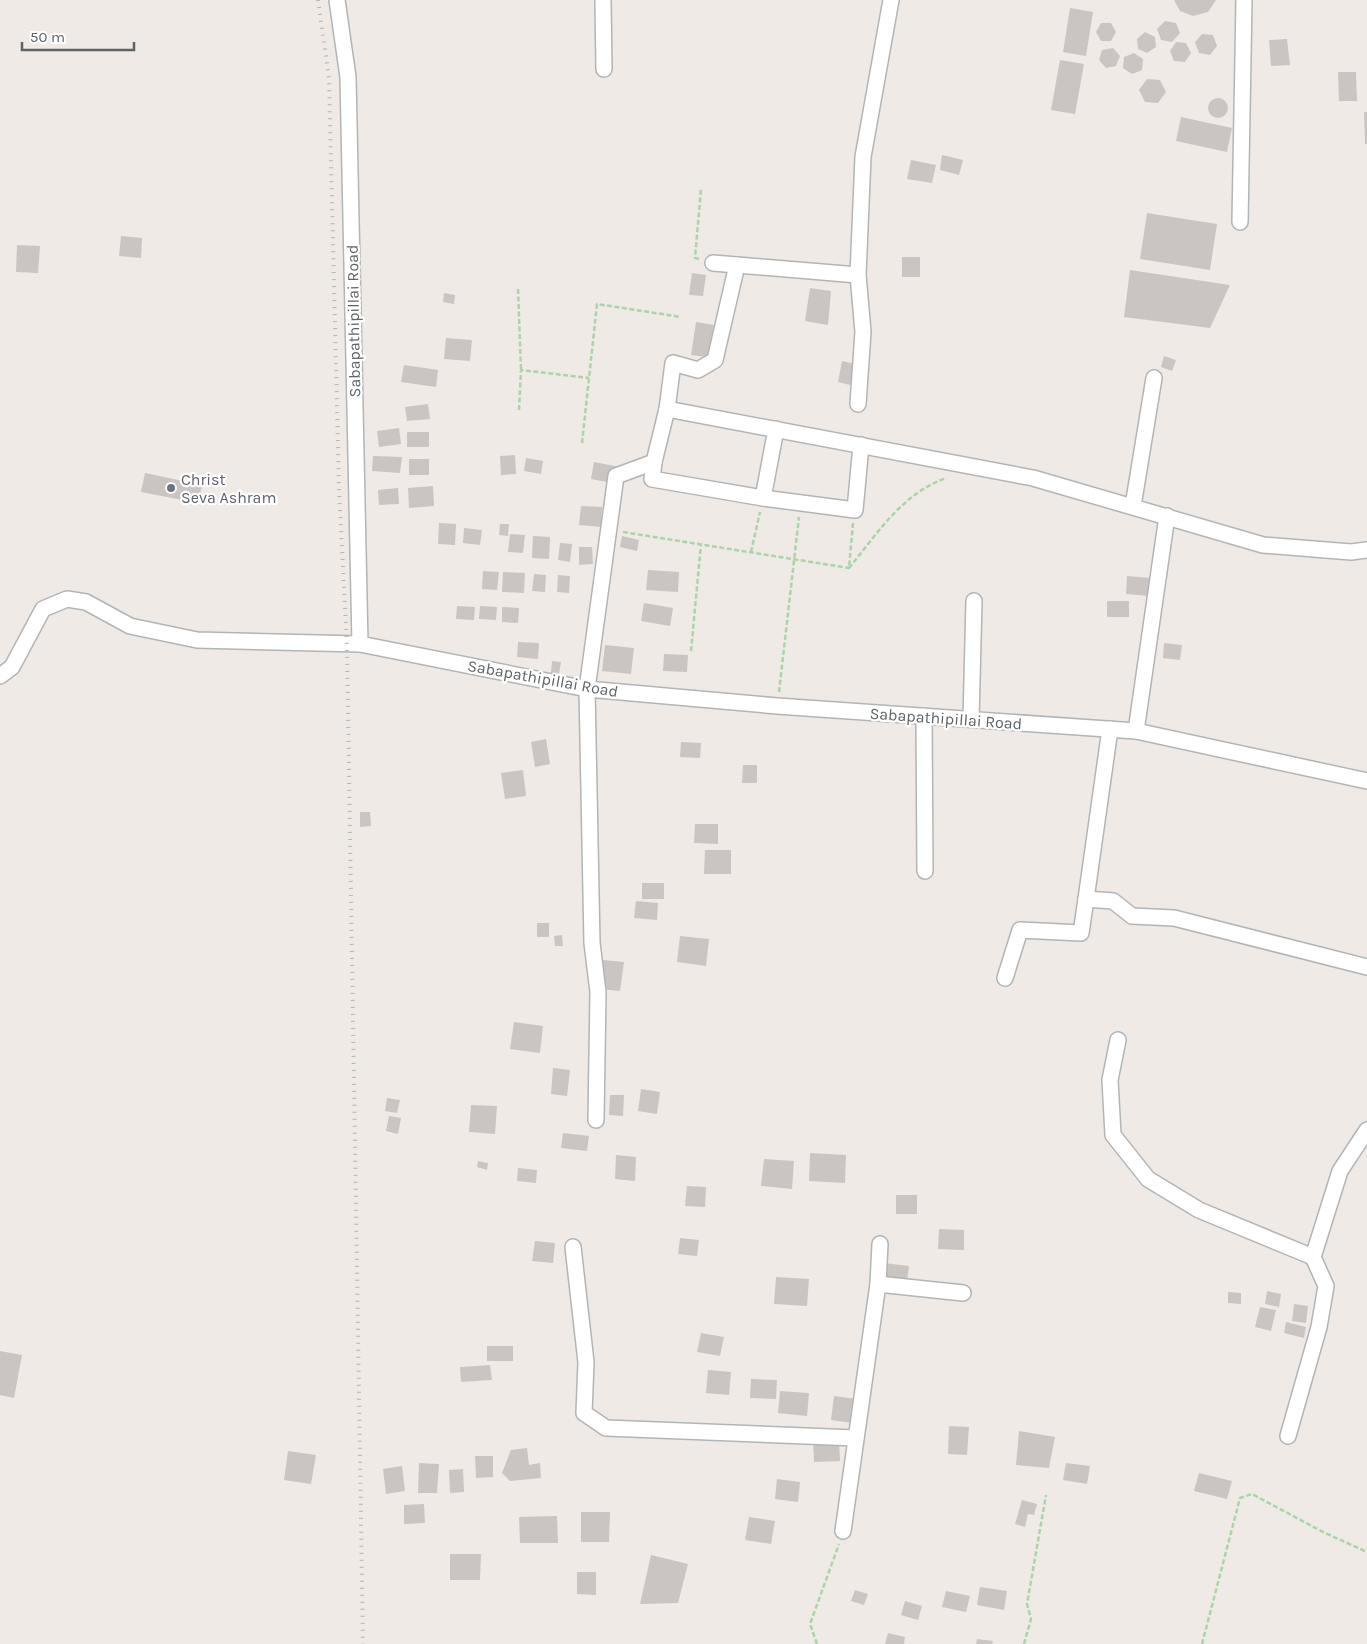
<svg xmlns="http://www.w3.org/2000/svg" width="1367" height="1644" font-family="Karla,sans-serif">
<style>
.building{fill:#cac5c2}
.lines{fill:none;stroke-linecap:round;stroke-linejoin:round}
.street-casing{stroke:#b1b5b7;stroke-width:18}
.path{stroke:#aad5a9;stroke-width:2.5;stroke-dasharray:5 2.5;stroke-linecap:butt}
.street{stroke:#fff;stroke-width:15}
.rail{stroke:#b2b3b3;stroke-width:4;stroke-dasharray:1 6;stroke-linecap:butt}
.worship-dot{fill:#6b7280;stroke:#fff;stroke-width:2}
.labels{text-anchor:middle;stroke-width:4.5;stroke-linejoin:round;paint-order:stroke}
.street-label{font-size:16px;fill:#5e6365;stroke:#fff}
.worship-label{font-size:16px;fill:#5b616d;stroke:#fff;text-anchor:start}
</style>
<rect width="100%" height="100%" fill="#efeae6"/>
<!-- building -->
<g class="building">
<polygon points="1174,0 1216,0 1208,12 1193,16 1180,11"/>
<polygon points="1070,8 1093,12 1086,56 1063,52"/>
<polygon points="1165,21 1176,23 1180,33 1172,42 1161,40 1157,29"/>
<polygon points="1101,23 1111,23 1116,32 1111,41 1101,41 1096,32"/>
<polygon points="1145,32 1155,37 1156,47 1147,53 1138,49 1137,39"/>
<polygon points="1202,34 1213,35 1217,46 1210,55 1199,53 1195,42"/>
<polygon points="1287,39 1290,65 1271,66 1269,40"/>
<polygon points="1176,42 1186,43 1191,53 1185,62 1174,61 1170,51"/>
<polygon points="1113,48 1120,56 1116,66 1106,68 1099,60 1102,50"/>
<polygon points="1134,53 1143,59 1142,70 1132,74 1123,68 1124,57"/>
<polygon points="1060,60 1084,64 1075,114 1051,110"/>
<polygon points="1338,72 1356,72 1357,101 1339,101"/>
<polygon points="1147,79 1160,80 1166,92 1158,103 1145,102 1139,90"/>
<circle cx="1218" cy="108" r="10"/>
<polygon points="1364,112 1367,112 1367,144 1365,144"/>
<polygon points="1181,117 1232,128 1227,152 1176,141"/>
<polygon points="942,155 963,160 959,175 940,170"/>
<polygon points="911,160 936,165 932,183 907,179"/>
<polygon points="1147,213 1217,224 1210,270 1140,259"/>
<polygon points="121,236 142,238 141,258 119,256"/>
<polygon points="17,245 40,246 38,273 16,272"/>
<rect x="902" y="257" width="18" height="20"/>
<polygon points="1130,270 1230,285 1210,328 1124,317"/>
<polygon points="692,273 706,275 703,296 689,295"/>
<polygon points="810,288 831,291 828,325 805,321"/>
<polygon points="444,293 455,295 454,304 443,302"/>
<polygon points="696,322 714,325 708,357 691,355"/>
<polygon points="446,338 472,340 470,361 444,359"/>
<polygon points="1164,356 1176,360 1172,371 1161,367"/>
<polygon points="842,361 855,364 850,385 838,382"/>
<polygon points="404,365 438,370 436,387 401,382"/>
<polygon points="428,404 430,419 407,421 405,407"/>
<polygon points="399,428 401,444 379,447 377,431"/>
<rect x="407" y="432" width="22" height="15"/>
<polygon points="515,455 516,474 501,475 500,456"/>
<polygon points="373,456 402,457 400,473 372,471"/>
<polygon points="526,458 543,461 541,474 524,471"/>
<rect x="409" y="459" width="20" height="16"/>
<polygon points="594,462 615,466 612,483 591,479"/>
<polygon points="145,473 202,485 198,503 141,492"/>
<polygon points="433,486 434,506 409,508 408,488"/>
<polygon points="398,488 399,504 379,505 378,490"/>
<polygon points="581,506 602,507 601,527 579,525"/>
<polygon points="439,523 456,524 455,545 438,544"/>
<polygon points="500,524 509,524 508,536 499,535"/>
<polygon points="464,528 482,530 480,545 463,543"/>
<polygon points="510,534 525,535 523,553 508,552"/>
<polygon points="533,536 550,537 549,559 532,558"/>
<polygon points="622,536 639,540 637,551 620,547"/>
<polygon points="560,543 572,544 570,562 558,560"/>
<polygon points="579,547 592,547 593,564 579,565"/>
<polygon points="648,570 679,572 678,592 646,590"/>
<polygon points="483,571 499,572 497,590 482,589"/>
<polygon points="503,572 525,573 524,593 502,592"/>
<polygon points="534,574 546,575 545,592 532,591"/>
<polygon points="558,575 570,576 569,593 557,592"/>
<polygon points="1127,576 1151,578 1149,596 1126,594"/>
<rect x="1107" y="601" width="22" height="16"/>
<polygon points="644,603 673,608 670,626 641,621"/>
<polygon points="457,606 475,607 474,620 456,619"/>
<polygon points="480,606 497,607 496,620 479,619"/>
<polygon points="502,607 519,608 518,623 502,622"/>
<polygon points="518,642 539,643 538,659 517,657"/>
<polygon points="1164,643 1182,645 1180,660 1163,658"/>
<polygon points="605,645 634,648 631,674 602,671"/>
<polygon points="664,654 688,655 687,672 663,671"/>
<polygon points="552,661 561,662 559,674 551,673"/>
<polygon points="546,739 550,764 535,767 531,742"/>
<polygon points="681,742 701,743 700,758 680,757"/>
<polygon points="743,765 757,765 757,783 742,783"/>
<polygon points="523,770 526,796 505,799 501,773"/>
<polygon points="360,812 370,812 371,826 360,827"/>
<polygon points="695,824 718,824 718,844 694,843"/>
<polygon points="705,850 731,850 731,874 704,874"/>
<rect x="642" y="883" width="22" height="16"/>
<polygon points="636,901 658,903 657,920 634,918"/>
<rect x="537" y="923" width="12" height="14"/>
<polygon points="562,935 563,946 555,946 554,936"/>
<polygon points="680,936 709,939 706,966 677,962"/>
<polygon points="603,960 624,962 620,991 599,989"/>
<polygon points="514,1022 543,1026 540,1053 510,1049"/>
<polygon points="553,1068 570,1070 567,1096 551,1094"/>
<polygon points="641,1089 660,1092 657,1114 638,1111"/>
<polygon points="610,1095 624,1095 623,1116 609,1115"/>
<polygon points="387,1098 400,1100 397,1113 385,1111"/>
<polygon points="471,1105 497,1106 495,1134 469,1132"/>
<polygon points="389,1116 401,1118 398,1134 386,1131"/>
<polygon points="563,1133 589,1136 587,1151 561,1148"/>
<polygon points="810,1153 846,1155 845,1183 809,1181"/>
<polygon points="616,1155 636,1157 635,1181 615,1179"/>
<polygon points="764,1159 794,1161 792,1189 761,1186"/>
<polygon points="478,1161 488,1163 487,1170 477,1167"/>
<polygon points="518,1168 537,1170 536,1183 517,1181"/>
<polygon points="687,1186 706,1187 705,1207 685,1206"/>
<rect x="896" y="1195" width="21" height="19"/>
<polygon points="939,1229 964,1230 964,1250 938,1249"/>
<polygon points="680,1238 699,1240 697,1256 678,1254"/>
<polygon points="535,1241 555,1243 553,1263 532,1261"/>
<polygon points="884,1263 909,1266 907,1281 882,1278"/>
<polygon points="776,1277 809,1279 807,1306 774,1304"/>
<polygon points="1267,1291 1281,1294 1279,1307 1265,1304"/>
<polygon points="1228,1292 1241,1293 1241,1304 1228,1303"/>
<polygon points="1294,1304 1308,1306 1306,1323 1292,1321"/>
<polygon points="1260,1307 1276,1310 1271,1331 1255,1327"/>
<polygon points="1286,1322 1306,1327 1304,1338 1284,1333"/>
<polygon points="701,1333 724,1337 720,1356 697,1352"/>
<rect x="487" y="1346" width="26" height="15"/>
<polygon points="0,1351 22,1355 14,1398 0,1395"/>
<polygon points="490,1365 492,1380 461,1382 460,1367"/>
<polygon points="708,1370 731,1372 729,1395 706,1393"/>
<polygon points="751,1379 777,1380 776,1399 750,1398"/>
<polygon points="780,1391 809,1393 807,1416 778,1413"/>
<polygon points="834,1396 856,1399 852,1423 831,1420"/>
<polygon points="949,1426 969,1427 967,1455 948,1454"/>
<polygon points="1019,1431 1055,1437 1049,1468 1016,1465"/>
<polygon points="839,1440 840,1461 814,1462 813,1441"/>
<polygon points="527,1448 529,1465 540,1463 541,1478 510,1481 502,1473 511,1450"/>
<polygon points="288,1451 316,1455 311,1484 284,1480"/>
<polygon points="475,1456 493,1456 493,1477 476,1478"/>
<polygon points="419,1463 439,1464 437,1493 418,1493"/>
<polygon points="1066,1463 1090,1466 1087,1484 1063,1480"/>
<polygon points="402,1466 405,1491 386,1494 383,1469"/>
<polygon points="463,1469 464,1492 450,1493 449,1470"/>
<polygon points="1199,1473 1232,1481 1227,1499 1194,1491"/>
<polygon points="777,1479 800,1482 798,1502 775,1499"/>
<polygon points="1022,1500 1037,1504 1034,1515 1028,1514 1025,1527 1015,1524"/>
<polygon points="424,1504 425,1523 404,1524 404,1505"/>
<polygon points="581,1512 610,1512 609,1542 581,1542"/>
<polygon points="557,1516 558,1543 520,1543 519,1517"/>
<polygon points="749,1517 775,1521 771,1544 745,1540"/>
<polygon points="450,1554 481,1554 480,1580 450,1580"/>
<polygon points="651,1555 688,1564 678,1603 640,1604"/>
<polygon points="577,1572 596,1572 596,1595 577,1594"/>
<polygon points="980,1587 1007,1591 1004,1610 977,1605"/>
<polygon points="855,1590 868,1594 864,1605 851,1601"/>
<polygon points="946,1591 970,1596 966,1612 942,1607"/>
<polygon points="905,1601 922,1606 918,1620 901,1615"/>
<polygon points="888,1633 905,1637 904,1644 885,1644"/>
<polygon points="977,1639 993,1641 992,1644 976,1644"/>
</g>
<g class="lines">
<!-- street casing -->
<g class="street-casing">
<g id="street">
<polyline points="337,0 348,77 360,644 587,689 777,706 1136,731 1367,781"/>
<polyline points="603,0 604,69"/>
<polyline points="1240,222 1244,0"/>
<polyline points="713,263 858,275"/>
<polyline points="858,404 863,332 858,275 863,157 891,0"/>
<polyline points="667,409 673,363 698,370 715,360 737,265"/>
<polyline points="654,462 652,479 763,498 776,429"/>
<polyline points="763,498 855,510 861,445"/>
<polyline points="1133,506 1154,378"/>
<polyline points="0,676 12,667 43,609 67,599 86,602 130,626 197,640 360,644"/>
<polyline points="924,716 925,871"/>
<polyline points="971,719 974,601"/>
<polyline points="1110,729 1086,899 1113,901 1132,916 1174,918 1367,967"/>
<polyline points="1136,731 1167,516"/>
<polyline points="1005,978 1020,930 1081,933 1086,899"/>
<polyline points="1118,1040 1110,1080 1113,1135 1148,1179 1199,1210 1313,1257 1340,1171 1367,1130"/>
<polyline points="596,1120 598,992 592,943 587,689 616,476 654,462 667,409 1033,478 1263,545 1351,552 1367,550"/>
<polyline points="573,1247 586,1362 584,1413 606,1428 856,1438"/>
<polyline points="878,1284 880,1244"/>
<polyline points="1288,1436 1319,1327 1326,1286 1313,1257"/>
<polyline points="843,1531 878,1284 963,1293"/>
</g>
</g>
<!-- path -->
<g class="path">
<polyline points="699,259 695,258 701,189"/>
<polyline points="518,289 521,370"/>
<polyline points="519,410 521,370 589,378"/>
<polyline points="582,443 597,304 681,317"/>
<path d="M853,523L849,568C877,534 903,492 947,478"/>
<polyline points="623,532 849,568"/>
<polyline points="751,552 760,512"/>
<polyline points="691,651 701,544"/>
<polyline points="779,692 799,517"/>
<polyline points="817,1644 810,1624 839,1544"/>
<polyline points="1024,1644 1031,1619 1027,1604 1046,1495"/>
<polyline points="1202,1644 1240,1498 1252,1494 1323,1532 1367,1552"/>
</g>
<!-- street -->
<use href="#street" class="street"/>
<!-- rail -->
<polyline class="rail" points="318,0 329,78 339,490 347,645 363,1644"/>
</g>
<!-- markers -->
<circle class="worship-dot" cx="171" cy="488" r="5"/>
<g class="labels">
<!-- street labels -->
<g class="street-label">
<text transform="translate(353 321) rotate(-91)" y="6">Sabapathipillai Road</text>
<text transform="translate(543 678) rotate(10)" y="6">Sabapathipillai Road</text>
<text transform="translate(946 718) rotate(4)" y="6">Sabapathipillai Road</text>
</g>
<!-- worship labels -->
<g class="worship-label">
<text x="181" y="485">Christ<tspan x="181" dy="18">Seva Ashram</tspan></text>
</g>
</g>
<!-- scale -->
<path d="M22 42v8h112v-8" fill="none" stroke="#5e6365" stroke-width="2.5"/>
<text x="30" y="42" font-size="15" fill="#5e6365" stroke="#ffffff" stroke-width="4" paint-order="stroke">50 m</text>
</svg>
